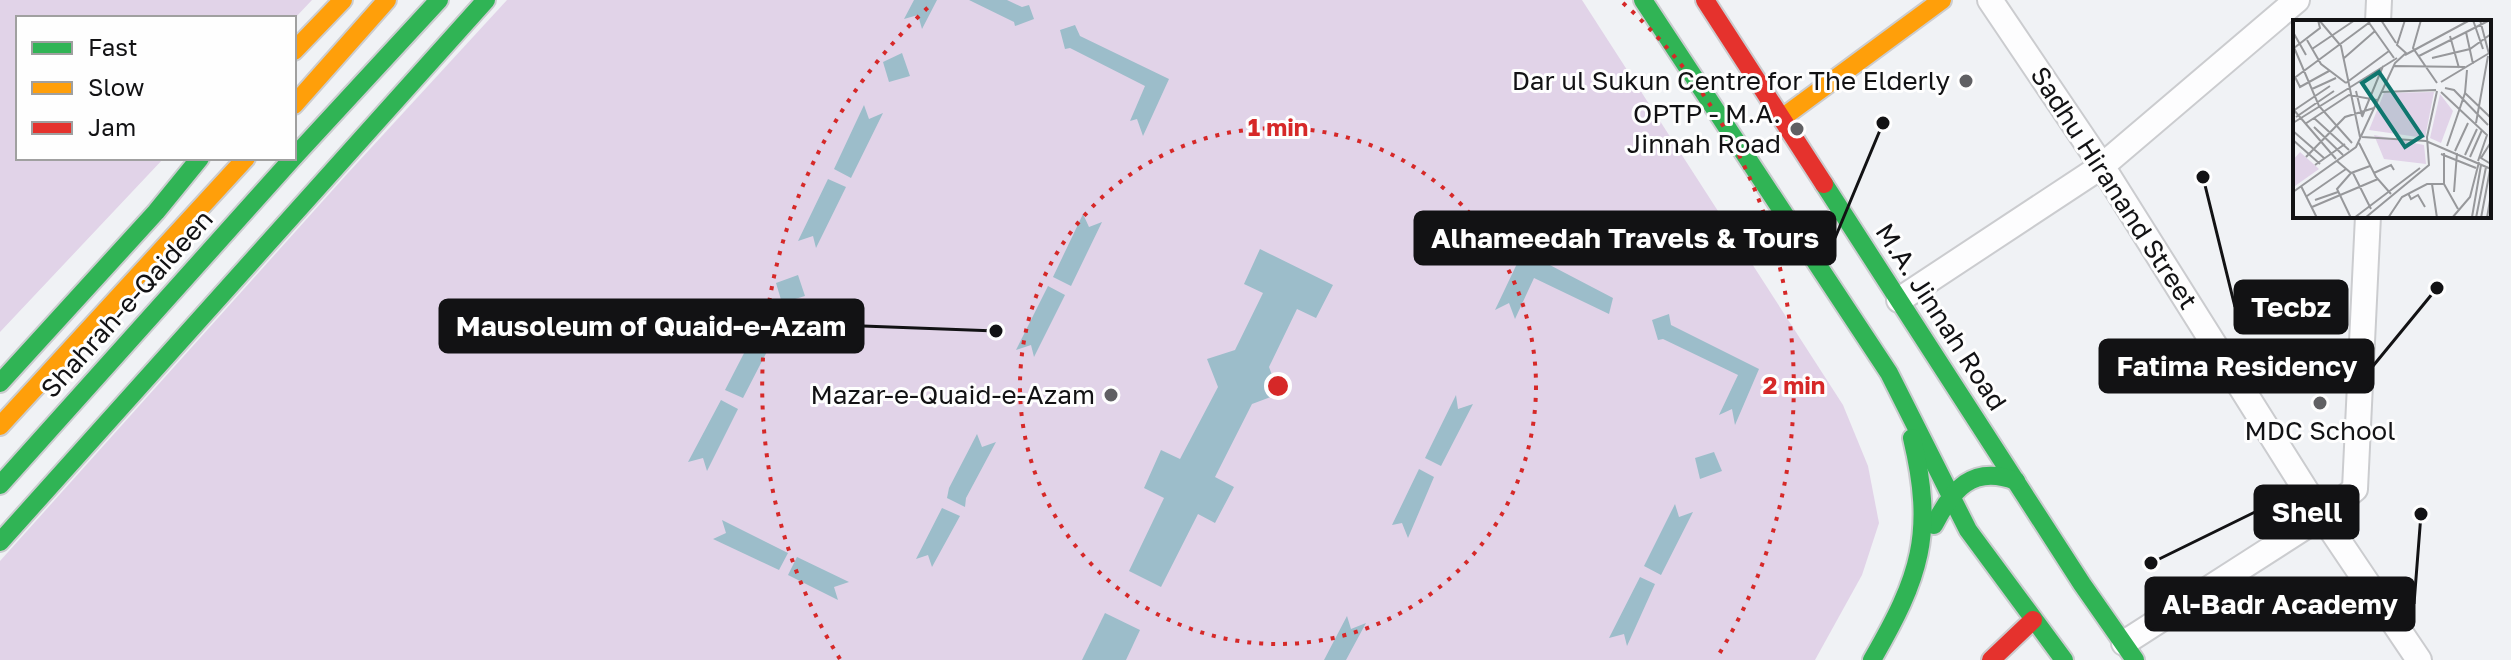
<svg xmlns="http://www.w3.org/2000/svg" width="2511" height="660" font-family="'Golos Text',sans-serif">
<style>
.green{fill:#e1d3e8}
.water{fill:#9cbdca}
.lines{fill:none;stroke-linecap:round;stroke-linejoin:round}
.street-casing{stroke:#cbcccf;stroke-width:28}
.fast-casing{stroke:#cbcccf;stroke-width:22}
.slow-casing{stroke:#cbcccf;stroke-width:22}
.jam-casing{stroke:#cbcccf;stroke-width:22}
.street{stroke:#fdfdfe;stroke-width:24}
.fast{stroke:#30b455;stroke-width:18}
.slow{stroke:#ff9f0a;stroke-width:18}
.jam{stroke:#e5322d;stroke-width:18}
.ring{fill:none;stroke:#d62828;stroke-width:4;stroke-dasharray:4 8}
.poi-dot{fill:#606063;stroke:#fefefe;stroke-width:3}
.labels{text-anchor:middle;stroke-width:6;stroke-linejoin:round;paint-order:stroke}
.poi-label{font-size:26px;fill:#121214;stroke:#fefefe;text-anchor:end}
.street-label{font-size:26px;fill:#121214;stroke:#fefefe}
.inset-road{fill:none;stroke:#97989b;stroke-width:2}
.view{fill:#0f766e;fill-opacity:0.15;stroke:#0f766e;stroke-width:4}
.inset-edge{fill:none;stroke:#121214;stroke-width:4}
.centre{fill:#d62828;stroke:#fefefe;stroke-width:4}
.ring-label{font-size:24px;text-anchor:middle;font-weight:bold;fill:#d62828;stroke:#fefefe;stroke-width:6;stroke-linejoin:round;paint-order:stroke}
.leader{fill:none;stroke:#121214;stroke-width:3}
.callout-dot{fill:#121214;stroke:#fefefe;stroke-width:3}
.callout{fill:#121214;stroke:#121214;stroke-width:3}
.callout-label{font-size:28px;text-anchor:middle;font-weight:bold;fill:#fff}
</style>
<rect width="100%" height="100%" fill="#f0f2f5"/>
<!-- green -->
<g class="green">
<polygon points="0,0 312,0 294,19 18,18 18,158 164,158 0,332"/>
<polygon points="507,0 1582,0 1843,405 1868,466 1879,523 1862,575 1815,660 0,660 0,561 347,174"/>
</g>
<!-- water -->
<g class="water">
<polygon points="914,0 937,0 922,29 918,15 904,19"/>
<polygon points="969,0 1007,0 1022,7 1029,5 1034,19 1015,26 1014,22"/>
<polygon points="1075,25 1080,36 1169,79 1143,136 1137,119 1130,121 1145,86 1070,48 1065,49 1060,30"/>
<polygon points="902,53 910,76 889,82 883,62"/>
<polygon points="864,105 869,119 883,113 851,178 834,169"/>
<polygon points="828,179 846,187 816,248 813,236 798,241"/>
<polygon points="1083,214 1089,227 1102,222 1071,286 1053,277"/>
<polygon points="1260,249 1333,285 1316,318 1297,309 1269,367 1279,394 1252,404 1215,477 1234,487 1215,523 1198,514 1161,587 1129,571 1164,498 1144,488 1161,450 1180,459 1218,387 1207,359 1235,350 1263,293 1244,284"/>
<polygon points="1523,251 1613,298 1609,314 1534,278 1515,319 1509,303 1495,310"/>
<polygon points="798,275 805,296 782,303 776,283"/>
<polygon points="1048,286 1065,295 1034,357 1031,345 1016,350"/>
<polygon points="1669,314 1671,325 1759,369 1735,425 1732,409 1719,415 1738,375 1663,339 1658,340 1652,320"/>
<polygon points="757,328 761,340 776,334 743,398 725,390"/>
<polygon points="1456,395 1458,409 1473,404 1441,466 1425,458"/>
<polygon points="721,400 738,409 707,471 703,458 688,462"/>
<polygon points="977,434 982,447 996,442 966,498 965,507 947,498 949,488"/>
<polygon points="1714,452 1722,471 1700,479 1695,458"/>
<polygon points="1419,469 1434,477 1408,538 1402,523 1392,525"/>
<polygon points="1675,504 1679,517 1693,512 1661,575 1644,566"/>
<polygon points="942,508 960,516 932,567 928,555 916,559"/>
<polygon points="722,520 788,553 779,570 713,539 726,533"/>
<polygon points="797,557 849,582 834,587 838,600 788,575"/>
<polygon points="1640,577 1655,584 1627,646 1624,634 1609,638"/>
<polygon points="1105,613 1140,630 1126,660 1082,660"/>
<polygon points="1347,616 1351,629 1366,623 1346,660 1324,660"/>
</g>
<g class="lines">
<!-- street casing -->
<g class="street-casing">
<g id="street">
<polyline points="1990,0 2102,166 2322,516 2419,660"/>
<polyline points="2378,22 2379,0"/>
<polyline points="1899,300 2102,166 2297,0"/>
<polyline points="2124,643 2322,516 2355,489 2368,216"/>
</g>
</g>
<!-- fast casing -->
<g class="fast-casing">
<g id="fast">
<polyline points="1643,0 1889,373 1968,530 2064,660"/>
<polyline points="294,157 439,0"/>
<polyline points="1824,184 2082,584 2135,660"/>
<polyline points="0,383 156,212 200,158"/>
<polyline points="0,485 293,158"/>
<path d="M1934,525C1952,490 1972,464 2016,481"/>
<polyline points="0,542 486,0"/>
<path d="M1872,660C1920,577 1935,534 1912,438"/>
</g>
</g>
<!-- slow casing -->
<g class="slow-casing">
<g id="slow">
<polyline points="294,51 343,0"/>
<polyline points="294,105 387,0"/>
<polyline points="1782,118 1942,0"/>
<polyline points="0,426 246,158"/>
</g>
</g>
<!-- jam casing -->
<g class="jam-casing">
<g id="jam">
<polyline points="1705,0 1824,184"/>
<polyline points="1991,660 2033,620"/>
</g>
</g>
<!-- street -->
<use href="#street" class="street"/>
<!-- fast -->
<use href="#fast" class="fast"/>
<!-- slow -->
<use href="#slow" class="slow"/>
<!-- jam -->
<use href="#jam" class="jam"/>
</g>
<!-- distance rings -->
<g class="ring">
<circle cx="1278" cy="386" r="258"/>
<path d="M840 659A516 516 0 0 1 933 3M1623 3A516 516 0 0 1 1716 659"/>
</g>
<!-- markers -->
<g class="poi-dot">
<circle cx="1966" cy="81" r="8"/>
<circle cx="1797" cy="129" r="8"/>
<circle cx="1111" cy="395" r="8"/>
<circle cx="2320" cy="403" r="8"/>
</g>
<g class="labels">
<!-- poi labels -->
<g class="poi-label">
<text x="1950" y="90">Dar ul Sukun Centre for The Elderly</text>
<text x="1781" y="123">OPTP - M.A.<tspan x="1781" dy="30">Jinnah Road</tspan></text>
<text x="1095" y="404">Mazar-e-Quaid-e-Azam</text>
<text x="2320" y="440" text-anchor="middle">MDC School</text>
</g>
<!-- street labels -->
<g class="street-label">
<text transform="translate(2114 188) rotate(57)" y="9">Sadhu Hiranand Street</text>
<text transform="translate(127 304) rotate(-48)" y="9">Shahrah-e-Qaideen</text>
<text transform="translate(1941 317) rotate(57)" y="9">M.A. Jinnah Road</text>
</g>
</g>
<!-- overview -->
<g transform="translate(2293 20)">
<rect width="198" height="198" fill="#f0f2f5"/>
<path d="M141,72L132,118L76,110L91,73ZM147,74L160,91L148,123L137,118ZM81,115L131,125L133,144L91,139ZM7,132L26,149L2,166L0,140Z" fill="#e1d3e8"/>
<path class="inset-road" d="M26,0L48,26L67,117M74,0L101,38M88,0L103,23M128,0L120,28L144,63M180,0L190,29M187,0L196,34M0,12L13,35M173,12L180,44M157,16L166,48M14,20L28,44L53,63M0,25L26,86L59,123M1,28L27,8L25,0M19,29L62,0M112,35L177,0M126,36L197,0M139,38L177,29L198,14M50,39L82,11M100,46L172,47M2,57L7,67L36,51M0,59L77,2M148,62L198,32M53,63L96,31M152,68L161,70L195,105M19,69L43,58M63,71L69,96M89,72L143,70M148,72L194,115L185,141M172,73L198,98M0,89L43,139M0,91L37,66M3,97L41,71M69,97L90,46M21,98L56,130M0,103L104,38M183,103L195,36M12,104L56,75L84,80M21,107L50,135M0,111L31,138M69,117L133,121L198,149M0,120L27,144M198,122L188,138L198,144M66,123L83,157L98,174M154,126L172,73L174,50M162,131L175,103M148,134L183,148M172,135L184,109M13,137L52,97L81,88M177,137L189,110M44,141L58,153L77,146M22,145L52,124M58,153L44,169L58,198M60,153L78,189M81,153L98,145L101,150M139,164L144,198M151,164V133M8,166L24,198M0,172L63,127L102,43L113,33L104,25L112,0M161,172L164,133M115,173L118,179L125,175L132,187M14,176L53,149M22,180L45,172M19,187L85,159M179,197L188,145M61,198L127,148M72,198L136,145L134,117L144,71M95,198L109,177L134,164H151L165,189M159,198L177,177L186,142M183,198L193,147M188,198L197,150M194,198L198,174"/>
<path class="view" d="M86,52L129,116L112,127L69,63Z"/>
<rect width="198" height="198" class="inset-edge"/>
</g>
<circle cx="1278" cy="386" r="12" class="centre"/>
<g class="ring-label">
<text x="1278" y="136">1 min</text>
<text x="1794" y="394">2 min</text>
</g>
<!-- callouts -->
<path class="leader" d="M1883 123L1835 238M2203 177L2235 307M996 331L863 326M2437 288L2373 366M2151 563L2255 512M2421 514L2414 604"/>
<g class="callout-dot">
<circle cx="1883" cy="123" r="8"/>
<circle cx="2203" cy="177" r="8"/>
<circle cx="996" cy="331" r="8"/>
<circle cx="2437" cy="288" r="8"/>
<circle cx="2151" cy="563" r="8"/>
<circle cx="2421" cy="514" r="8"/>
</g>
<g class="callout">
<rect x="1415" y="212" width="420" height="52" rx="8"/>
<rect x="2235" y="281" width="112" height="52" rx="8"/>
<rect x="440" y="300" width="423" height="52" rx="8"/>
<rect x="2100" y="340" width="273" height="52" rx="8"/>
<rect x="2255" y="486" width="103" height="52" rx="8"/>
<rect x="2146" y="578" width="268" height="52" rx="8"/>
</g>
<g class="callout-label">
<text x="1625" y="248">Alhameedah Travels &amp; Tours</text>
<text x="2291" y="317">Tecbz</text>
<text x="651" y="336">Mausoleum of Quaid-e-Azam</text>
<text x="2237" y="376">Fatima Residency</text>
<text x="2307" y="522">Shell</text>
<text x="2280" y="614">Al-Badr Academy</text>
</g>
<!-- legend -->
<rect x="16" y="16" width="280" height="144" fill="#fefefe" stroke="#a0a0a0" stroke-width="2"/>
<rect x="32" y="42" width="40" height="12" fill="#30b455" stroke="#a0a0a0" stroke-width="2"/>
<text x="88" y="56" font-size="24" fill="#121214">Fast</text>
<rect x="32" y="82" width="40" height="12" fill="#ff9f0a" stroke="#a0a0a0" stroke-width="2"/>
<text x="88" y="96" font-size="24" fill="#121214">Slow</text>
<rect x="32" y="122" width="40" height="12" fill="#e5322d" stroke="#a0a0a0" stroke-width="2"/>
<text x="88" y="136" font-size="24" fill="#121214">Jam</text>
</svg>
